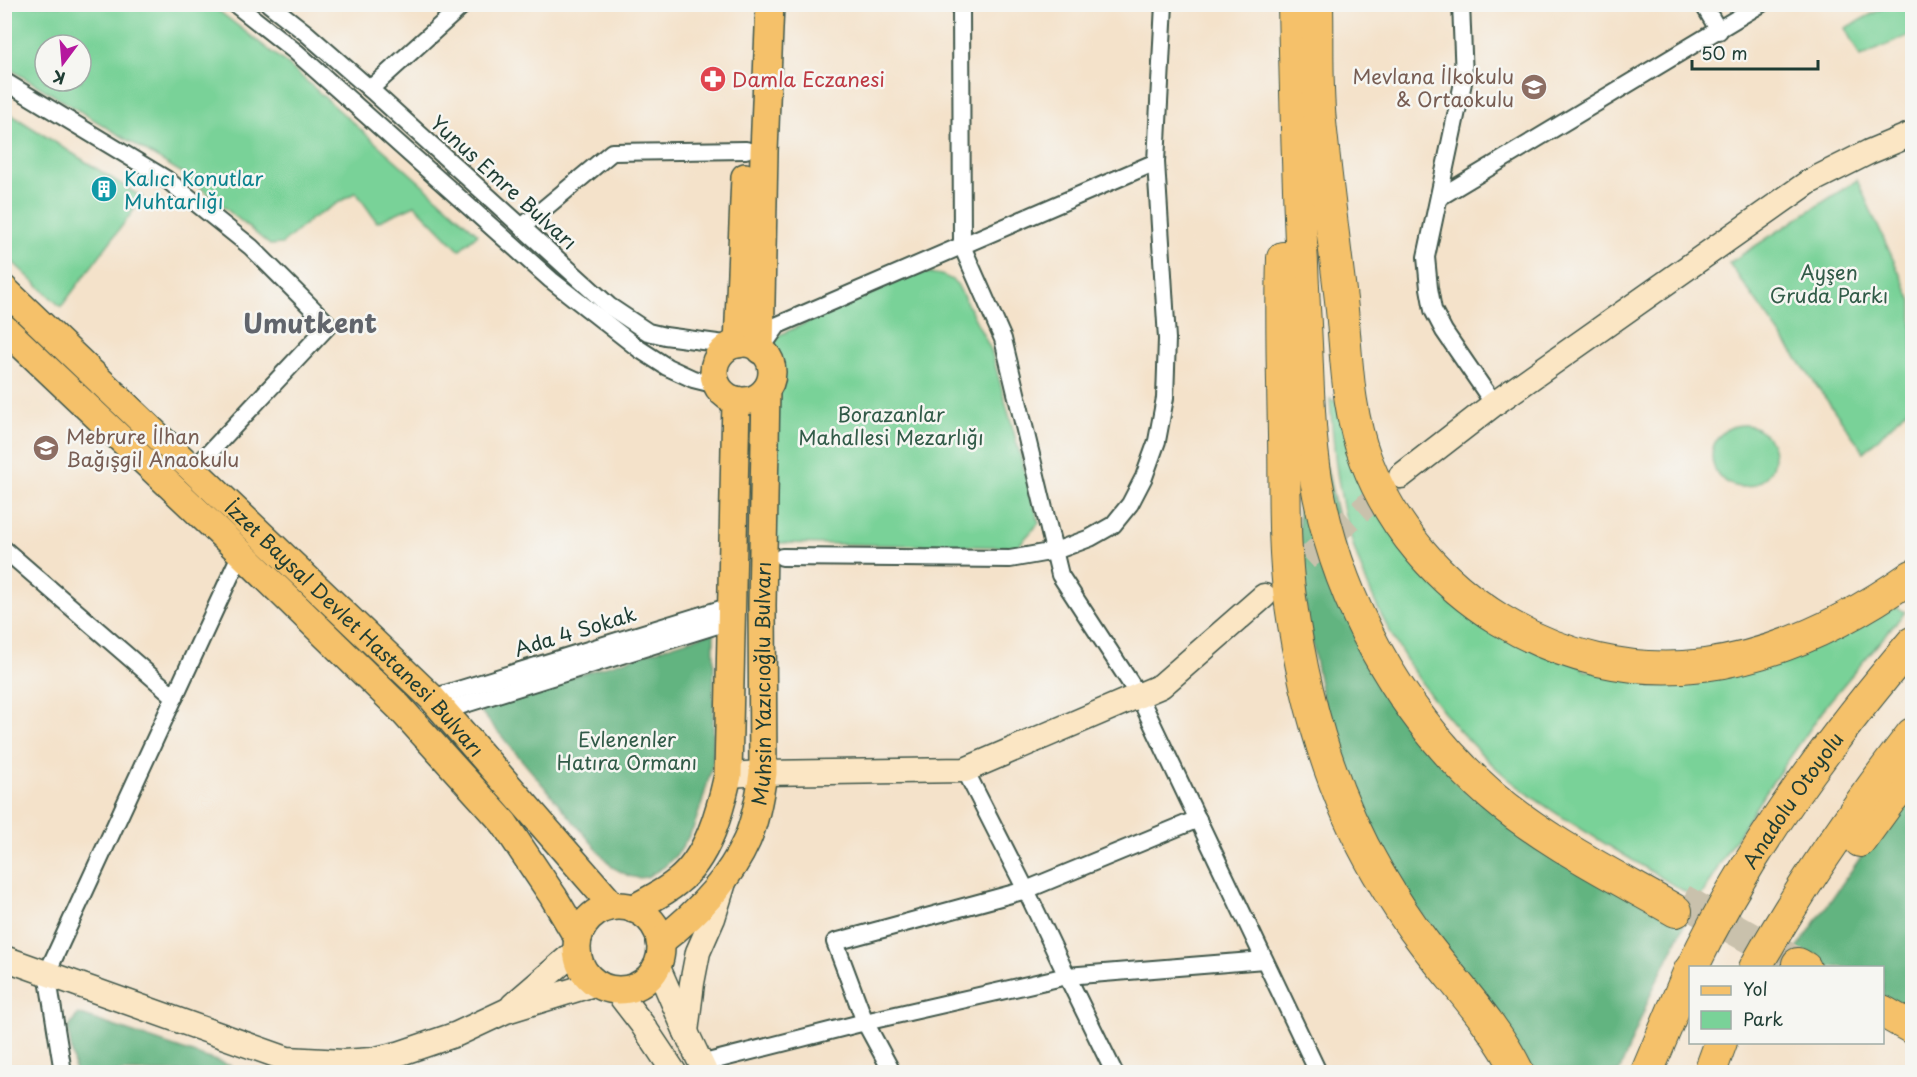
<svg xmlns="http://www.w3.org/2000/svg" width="1917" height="1077" font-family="'Playpen Sans',sans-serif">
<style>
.green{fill:#79d298;stroke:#4c8866;stroke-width:1.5;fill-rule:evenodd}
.forest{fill:#62b480;stroke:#40785a;stroke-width:1.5}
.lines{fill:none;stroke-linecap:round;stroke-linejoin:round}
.secondary-tunnel{stroke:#c9c1ac;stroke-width:24;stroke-dasharray:24 12;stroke-linecap:butt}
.highway-tunnel{stroke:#c9c1ac;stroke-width:32;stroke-dasharray:32 16;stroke-linecap:butt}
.street-casing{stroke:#3f564a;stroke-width:20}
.secondary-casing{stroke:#3f564a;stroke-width:27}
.primary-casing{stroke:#3f564a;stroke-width:30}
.highway-casing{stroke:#3f564a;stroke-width:34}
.street{stroke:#fff;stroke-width:16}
.secondary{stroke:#fbe6c4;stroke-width:24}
.primary{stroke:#f5c16b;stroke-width:27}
.highway{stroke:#f5c16b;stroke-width:32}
.labels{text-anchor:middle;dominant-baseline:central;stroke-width:5;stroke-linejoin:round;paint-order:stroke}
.education-label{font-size:20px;fill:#785e54;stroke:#f6f6f2;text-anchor:end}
.health-label{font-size:20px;fill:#be3a42;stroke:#f6f6f2;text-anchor:start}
.culture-label{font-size:20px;fill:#0d838f;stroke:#f6f6f2;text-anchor:start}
.street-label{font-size:20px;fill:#1f3d34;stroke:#f6f6f2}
.park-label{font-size:20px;fill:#315b48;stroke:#f6f6f2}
.district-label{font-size:26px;font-weight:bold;fill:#61656c;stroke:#f6f6f2}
</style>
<rect width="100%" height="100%" fill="#f6f6f2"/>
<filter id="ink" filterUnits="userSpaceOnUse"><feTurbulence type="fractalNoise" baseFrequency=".0167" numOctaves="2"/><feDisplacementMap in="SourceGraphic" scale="12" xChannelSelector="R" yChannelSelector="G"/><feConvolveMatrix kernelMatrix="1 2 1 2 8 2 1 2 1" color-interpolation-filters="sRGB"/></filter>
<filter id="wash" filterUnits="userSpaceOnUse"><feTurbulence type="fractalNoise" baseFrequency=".008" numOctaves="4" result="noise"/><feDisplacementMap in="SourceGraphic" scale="24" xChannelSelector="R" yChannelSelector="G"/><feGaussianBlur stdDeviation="1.35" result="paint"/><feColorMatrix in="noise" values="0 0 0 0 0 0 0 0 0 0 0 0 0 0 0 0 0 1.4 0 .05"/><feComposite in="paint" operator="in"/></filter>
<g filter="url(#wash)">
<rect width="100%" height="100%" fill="#f4e2ca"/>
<g class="green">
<path d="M 4,5 L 211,5 L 286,63 L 478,234 L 459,250 L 415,205 L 377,222 L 356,192 L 311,219 L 282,244 L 270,245 L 184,174 L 5,66 ZM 45,45 L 81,45 L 81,81 L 45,81 Z"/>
<polygon points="1889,5 1912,5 1912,34 1860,57 1845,28"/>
<polygon points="4,110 143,198 61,307 5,255"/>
<polygon points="1857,180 1912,301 1912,405 1864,452 1729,263"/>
<path d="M 928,273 C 940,274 948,276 957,284 L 991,350 L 1039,523 L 1017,547 L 774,543 L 775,337 L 914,274 Z"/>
<path d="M 1330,399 L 1335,401 L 1384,521 L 1586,671 L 1852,629 L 1896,607 L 1905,612 L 1829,702 L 1765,793 L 1728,850 L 1699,900 C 1669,883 1639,864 1609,846 C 1573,824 1537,803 1504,775 C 1420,701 1357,596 1339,485 C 1334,456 1332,427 1330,399 Z"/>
<circle cx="1743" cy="456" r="31"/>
</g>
<g class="forest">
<polygon points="1297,338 1371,661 1581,869 1684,925 1652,991 1619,1072 1533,1072 1408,895 1358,803 1325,710 1306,612 1299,539"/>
<polygon points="714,632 713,763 702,803 693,829 680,851 664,867 647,877 638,878 629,876 612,867 477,707"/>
<polygon points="1912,790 1912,1019 1883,1002 1882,968 1820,967 1794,953 1885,822"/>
<polygon points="78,1014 231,1066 230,1072 75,1072 68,1029"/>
</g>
</g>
<g filter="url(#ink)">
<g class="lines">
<polyline class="secondary-tunnel" points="1279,583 1394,481"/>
<polyline class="highway-tunnel" points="1682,900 1798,964"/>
<defs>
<g id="street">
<polyline points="235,4 296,52 551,280 639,349 667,367 693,379 717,385"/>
<polyline points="269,4 306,33 370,89 609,306 648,332 665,336 732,345"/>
<polyline points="961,4 962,246 1003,339 1060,575 1139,696 1318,1072"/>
<polyline points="1461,4 1464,78 1426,257 1429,288 1433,310 1444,331 1494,404"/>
<polyline points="1703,4 1719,31"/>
<polyline points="4,81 166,179 251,247 329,325 194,469"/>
<polyline points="370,89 464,4"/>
<polyline points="1440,197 1761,4"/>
<polyline points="522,227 612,152 746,150"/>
<polyline points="760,350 778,325 1156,162 1164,4"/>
<polyline points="4,549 175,697"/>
<polyline points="782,557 1010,559 1055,551 1090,538 1113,525 1130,504 1144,477 1157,441 1165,398 1167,339 1156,162"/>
<polyline points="432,698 731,606"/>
<polyline points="443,711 730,621"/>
<polyline points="965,770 1026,890 1067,976 1264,960"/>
<polyline points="700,1064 865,1022 892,1072"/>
<polyline points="63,1072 47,973 241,553"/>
<polyline points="1114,1072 1067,976 865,1022 835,942 1026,890 1198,819"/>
</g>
<g id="secondary">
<polyline points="1401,476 1494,404 1809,182 1869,152 1912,134"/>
<polyline points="728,775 763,773 965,770 1161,686 1264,596"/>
<polyline points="4,958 287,1059 343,1062 372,1060 398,1054 457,1034 506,1011 597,983"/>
<polyline points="657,965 686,1032 705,1072"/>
<polyline points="615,989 642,1024 674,1072"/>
<polyline points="513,1005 577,950"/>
<polyline points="686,1032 692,983 698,952 713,918 725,879"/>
</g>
<g id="primary">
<path id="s1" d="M 4,289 L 432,698 L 613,906"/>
<polyline points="4,328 241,553 399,707 504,823 553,896 578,938"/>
<circle cx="743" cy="372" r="29"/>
<polyline points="738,344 745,177"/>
<polyline points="760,350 764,152 770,4"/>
<circle cx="619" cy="948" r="42"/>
<path d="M 633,909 C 648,900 664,893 677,882 C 708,858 720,811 728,775 L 736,400"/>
<path id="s2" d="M 660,942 C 695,915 729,881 747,840 C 756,819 760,795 763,773 L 762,605 L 766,390"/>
</g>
<g id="highway">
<path d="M 1294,4 C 1296,106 1299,207 1304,308 C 1308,365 1307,423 1316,479 C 1336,598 1400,715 1491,795 C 1546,842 1613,875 1676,911"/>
<path d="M 1317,4 C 1318,43 1316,83 1320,122 C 1326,181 1334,241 1341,300 C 1347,354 1346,408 1366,460 C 1417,594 1560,684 1704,665 C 1781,655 1850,620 1912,576"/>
<path d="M 1283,258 C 1281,317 1283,376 1284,435 C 1285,489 1283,544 1290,598 C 1303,692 1329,790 1378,873 C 1392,897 1408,922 1425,944 C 1457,986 1495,1025 1518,1072"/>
<polyline points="1860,841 1890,800 1912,776"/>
<polyline points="1798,964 1805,968"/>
<path id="s3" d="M 1692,968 C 1749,849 1827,743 1912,643"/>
<path d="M 1755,968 C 1801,886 1855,808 1912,734"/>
<polyline points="1882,1011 1912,1028"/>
<polyline points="1647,1072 1690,970"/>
<polyline points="1710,1072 1721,1042"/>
</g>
</defs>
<use href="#street" class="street-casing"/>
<use href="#secondary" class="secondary-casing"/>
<use href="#primary" class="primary-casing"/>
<use href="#highway" class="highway-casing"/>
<use href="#street" class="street"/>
<use href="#secondary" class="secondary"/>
<use href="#primary" class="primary"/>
<use href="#highway" class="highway"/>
</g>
</g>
<defs>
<symbol id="pharmacy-disc" viewBox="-11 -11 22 22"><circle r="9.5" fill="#e0444e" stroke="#f6f6f2"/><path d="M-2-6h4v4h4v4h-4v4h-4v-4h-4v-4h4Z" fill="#fff"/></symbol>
<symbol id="school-disc" viewBox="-11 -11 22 22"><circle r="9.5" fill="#8d6e63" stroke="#f6f6f2"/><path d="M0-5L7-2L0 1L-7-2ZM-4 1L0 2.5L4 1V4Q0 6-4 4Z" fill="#fff"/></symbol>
<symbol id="building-disc" viewBox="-11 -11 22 22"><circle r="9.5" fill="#0f9aa8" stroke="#f6f6f2"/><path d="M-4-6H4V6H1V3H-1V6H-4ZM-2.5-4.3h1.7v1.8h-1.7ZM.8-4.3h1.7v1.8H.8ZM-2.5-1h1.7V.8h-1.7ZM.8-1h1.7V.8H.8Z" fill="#fff"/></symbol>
</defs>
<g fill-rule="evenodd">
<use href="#pharmacy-disc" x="698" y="64" width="30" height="30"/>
<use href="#school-disc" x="1519" y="72" width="30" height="30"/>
<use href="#building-disc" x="89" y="174" width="30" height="30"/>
<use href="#school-disc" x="31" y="433" width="30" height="30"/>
</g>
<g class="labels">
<g class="education-label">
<text x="1514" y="76">Mevlana İlkokulu<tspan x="1514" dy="23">&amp; Ortaokulu</tspan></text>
<text x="66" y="436" text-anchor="start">Mebrure İlhan<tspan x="66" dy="23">Bağışgil Anaokulu</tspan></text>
</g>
<g class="health-label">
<text x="732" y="79">Damla Eczanesi</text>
</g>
<g class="culture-label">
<text x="124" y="178">Kalıcı Konutlar<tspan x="124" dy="23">Muhtarlığı</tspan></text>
</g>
<g class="street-label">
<text transform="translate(504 182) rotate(42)">Yunus Emre Bulvarı</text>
<text stroke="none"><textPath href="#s1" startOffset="488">İzzet Baysal Devlet Hastanesi Bulvarı</textPath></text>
<text transform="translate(575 631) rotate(-17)">Ada 4 Sokak</text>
<text stroke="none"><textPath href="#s2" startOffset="294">Muhsin Yazıcıoğlu Bulvarı</textPath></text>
<text stroke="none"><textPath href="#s3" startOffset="196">Anadolu Otoyolu</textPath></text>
</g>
<g class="park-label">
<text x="1829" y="272">Ayşen<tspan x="1829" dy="23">Gruda Parkı</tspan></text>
<text x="891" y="414">Borazanlar<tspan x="891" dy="23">Mahallesi Mezarlığı</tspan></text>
<text x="627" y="739">Evlenenler<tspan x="627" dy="23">Hatıra Ormanı</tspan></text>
</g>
<g class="district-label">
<text x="310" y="322">Umutkent</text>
</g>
</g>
<rect width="1917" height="1077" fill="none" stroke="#f6f6f2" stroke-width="24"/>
<rect x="1689" y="966" width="195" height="78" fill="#f6f6f2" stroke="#a0aca6" stroke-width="1.5"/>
<rect x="1701" y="986" width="30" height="9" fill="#f5c16b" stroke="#a0aca6" stroke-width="1.5"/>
<text x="1743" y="996" font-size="18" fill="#1f3d34">Yol</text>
<rect x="1701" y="1011" width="30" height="18" fill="#79d298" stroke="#a0aca6" stroke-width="1.5"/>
<text x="1743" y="1026" font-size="18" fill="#1f3d34">Park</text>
<g transform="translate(63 63) rotate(196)"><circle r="28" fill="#f6f6f2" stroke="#a0aca6" stroke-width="1.5"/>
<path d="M0-4.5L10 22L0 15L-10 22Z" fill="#b5179e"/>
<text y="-9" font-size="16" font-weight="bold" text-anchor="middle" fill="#1f3d34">K</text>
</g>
<path d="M1692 60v9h126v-9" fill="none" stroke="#1f3d34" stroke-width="3"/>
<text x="1701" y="60" font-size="18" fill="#1f3d34" stroke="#f6f6f2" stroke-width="4.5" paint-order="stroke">50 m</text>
</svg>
